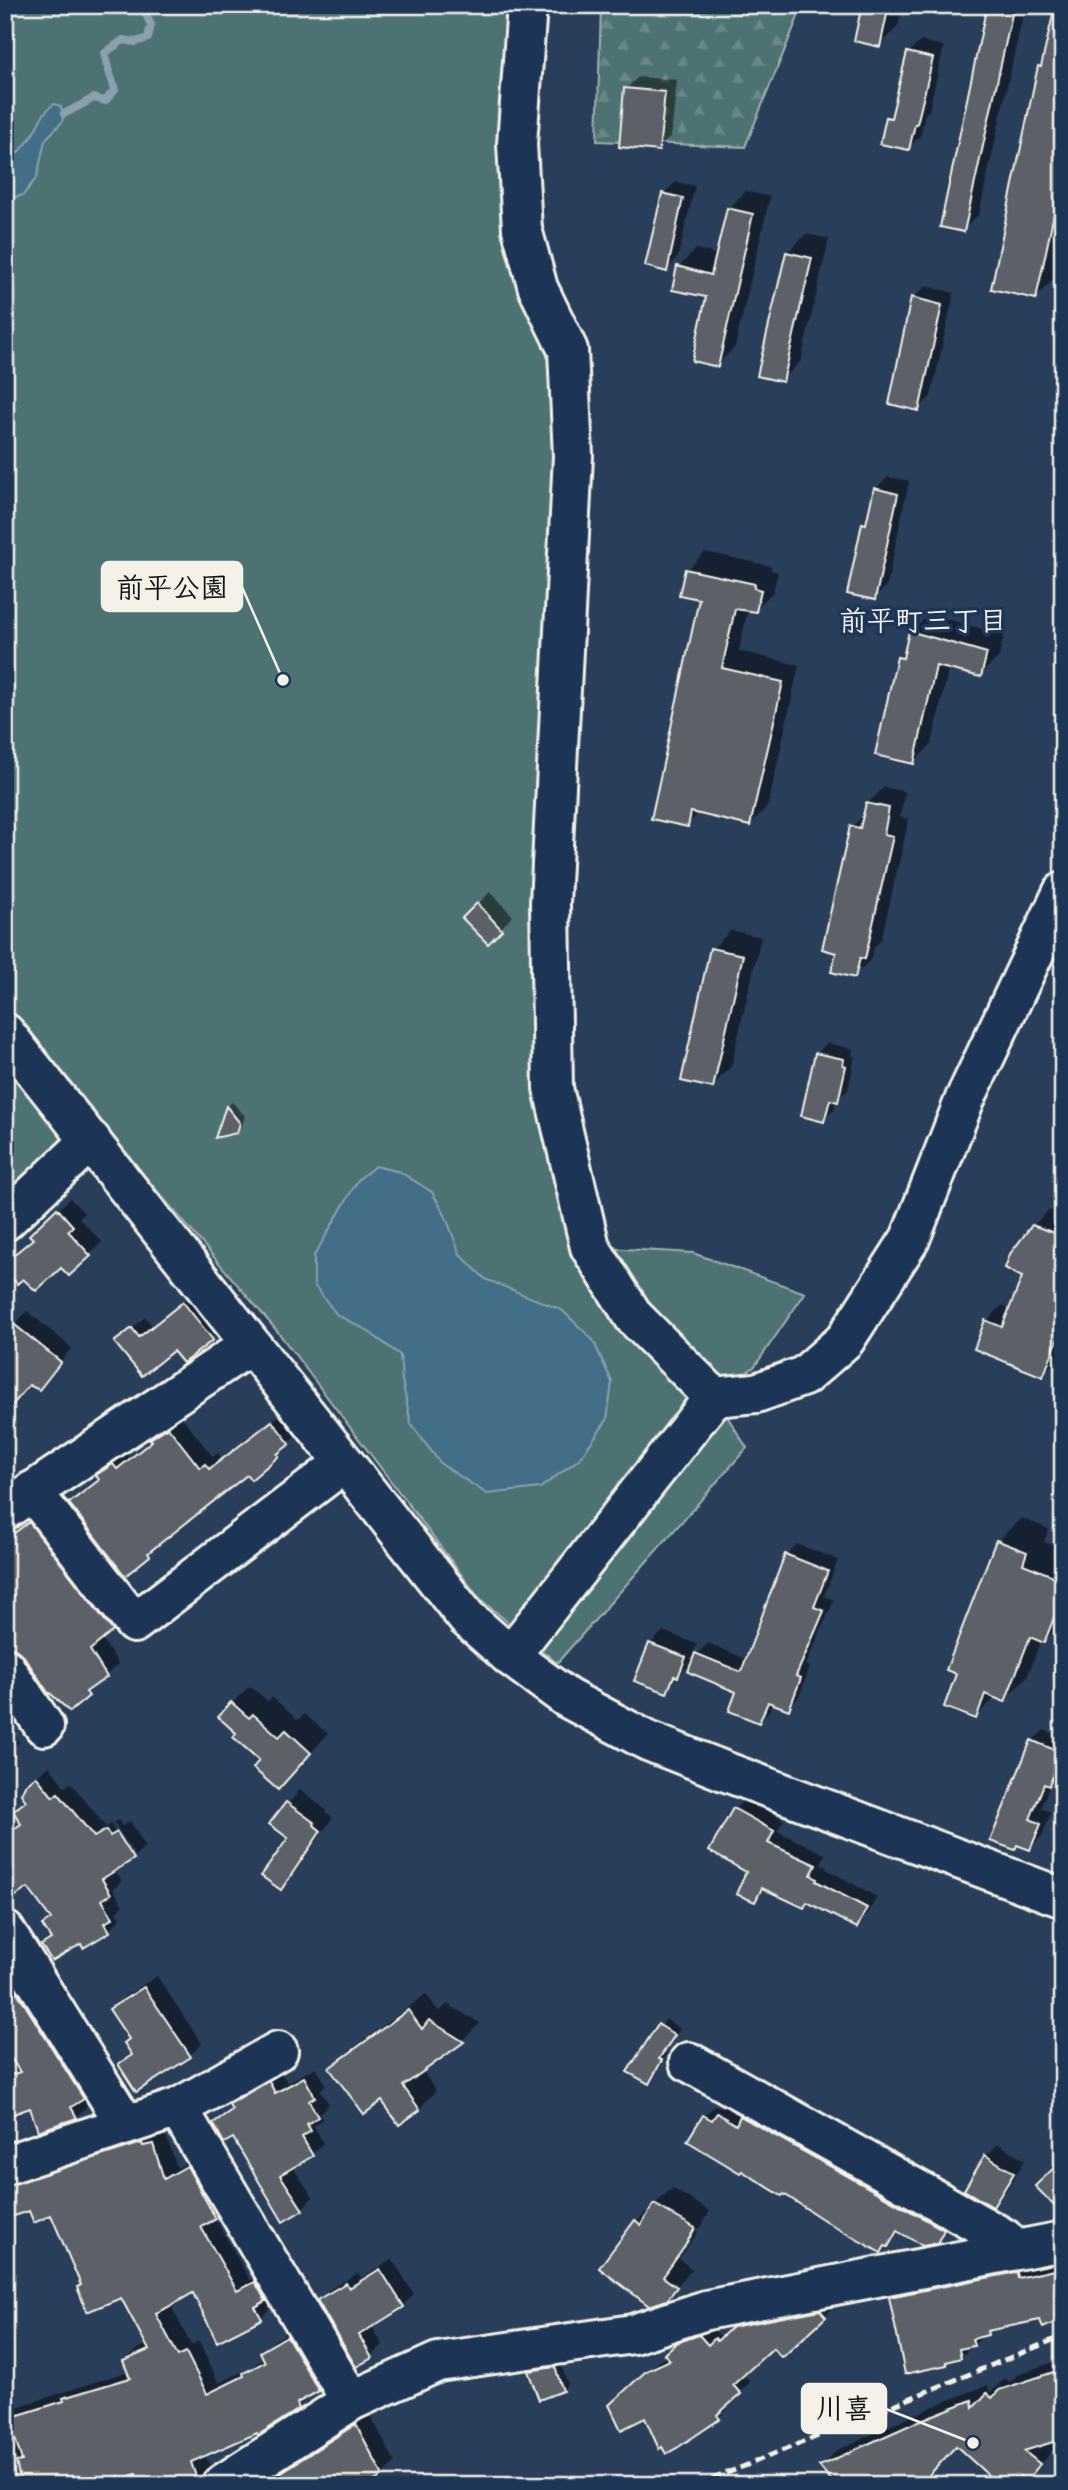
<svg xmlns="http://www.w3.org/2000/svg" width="1068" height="2490" font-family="Dekko,'Klee One',sans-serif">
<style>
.forest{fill:url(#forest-firs);stroke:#a1b2ae;stroke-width:2}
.park{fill:#4e7273;stroke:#a1b2ae;stroke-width:2}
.water{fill:#426e88;stroke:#89a2ae;stroke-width:2}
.shadow{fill:#0007}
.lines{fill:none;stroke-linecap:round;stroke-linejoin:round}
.stream{stroke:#89a2ae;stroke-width:8}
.building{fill:#5b6167;stroke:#f4f1e8;stroke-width:2}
.minor-casing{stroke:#f4f1e8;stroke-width:44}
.minor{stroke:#1d3557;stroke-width:38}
.rail{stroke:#f4f1e8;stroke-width:5;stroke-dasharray:10 5;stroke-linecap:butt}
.labels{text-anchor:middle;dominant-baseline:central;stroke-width:7;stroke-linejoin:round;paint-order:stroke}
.neighbourhood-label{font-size:28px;font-weight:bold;fill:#f4f1e8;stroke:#1d3557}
.leader{fill:none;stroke:#f4f1e8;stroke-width:2.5}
.callout-dot{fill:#f4f1e8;stroke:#1d3557;stroke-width:2.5}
.callout{fill:#f4f1e8;stroke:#f4f1e8;stroke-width:2.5}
.callout-label{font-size:28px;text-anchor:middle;font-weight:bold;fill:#111}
</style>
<defs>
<pattern id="forest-firs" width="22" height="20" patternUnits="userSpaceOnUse" patternTransform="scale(1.75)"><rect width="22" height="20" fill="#4e7273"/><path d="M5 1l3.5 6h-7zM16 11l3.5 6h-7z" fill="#688787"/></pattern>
</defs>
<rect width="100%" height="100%" fill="#293e5a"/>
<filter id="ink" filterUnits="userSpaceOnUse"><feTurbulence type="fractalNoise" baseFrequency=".0143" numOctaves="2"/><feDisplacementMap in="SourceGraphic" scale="14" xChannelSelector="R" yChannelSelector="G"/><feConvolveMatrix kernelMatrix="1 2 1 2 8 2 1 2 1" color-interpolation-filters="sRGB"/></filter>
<g filter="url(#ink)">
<polygon class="forest" points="601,5 803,5 745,147 597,141"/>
<polygon class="park" points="5,5 526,5 517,144 568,350 550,903 590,1247 693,1253 805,1293 755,1366 715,1397 747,1448 557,1663 480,1599 277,1331 95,1118 5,1205"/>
<g class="water">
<path d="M 54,104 L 60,106 L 64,114 L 62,122 L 45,140 L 37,177 L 23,195 L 7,199 L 7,163 C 16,155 24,148 31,137 C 39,125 41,113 54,104 Z"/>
<polygon points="375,1166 400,1172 432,1192 445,1215 460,1254 485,1279 562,1310 593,1340 612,1382 607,1420 579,1459 540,1488 487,1494 441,1464 411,1424 402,1380 400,1355 365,1329 337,1315 314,1285 314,1256 358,1180"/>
</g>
<g class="shadow">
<polygon points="864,5 903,5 898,26 880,45"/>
<polygon points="989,5 1025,5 979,214 963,230"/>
<polygon points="1057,5 1063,5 1063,239 1054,278 1036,297 1040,67 1044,62"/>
<polygon points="921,41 944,46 929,110 925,114 920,136 908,148 888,118 895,111 908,53"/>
<polygon points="638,77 677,80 671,136 659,149 626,89"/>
<polygon points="676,182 695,186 678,257 666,270 663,194"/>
<polygon points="746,191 770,197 735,347 717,365 709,296 679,267 696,249 718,255 728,209"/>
<polygon points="806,234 829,239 801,361 782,380 787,253"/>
<polygon points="926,286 954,293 931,396 919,409 913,298"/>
<polygon points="888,477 909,481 887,585 875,598 863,524 869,517 875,489"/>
<polygon points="705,552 771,566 771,570 778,572 773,592 755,610 748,609 739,651 799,665 768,806 750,824 700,812 687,825 702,598 687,570"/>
<polygon points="929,614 1004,635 999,657 980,675 949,667 932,744 914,762 898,658 907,650 911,632"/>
<polygon points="884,787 905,792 900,817 909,819 881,940 874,947 871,959 854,976 852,827 865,814 867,804"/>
<polygon points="490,892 513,916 488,941 464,918"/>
<polygon points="731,930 761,937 731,1067 712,1086 712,949"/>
<polygon points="827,1043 853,1049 852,1056 855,1056 848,1090 836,1100 834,1110 823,1120 816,1054"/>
<polygon points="232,1102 245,1116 242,1126 236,1132 217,1136 227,1107"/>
<polygon points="70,1198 84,1213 79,1218 102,1242 69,1274 61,1266 23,1276 34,1238 32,1235"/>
<polygon points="1049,1210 1063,1215 1063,1347 1058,1359 1042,1375 987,1321 1002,1305 1011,1309 1025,1276 1033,1226"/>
<polygon points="197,1291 225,1326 183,1361 174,1349 117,1342 145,1317 152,1326"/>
<polygon points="27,1311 72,1348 38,1388 31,1384 5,1415 5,1336"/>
<polygon points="285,1411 301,1431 289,1443 247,1472 148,1554 71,1503 100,1478 98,1475 110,1463 126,1453 130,1458 153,1440 164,1427 181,1416 213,1457 218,1453 222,1459"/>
<polygon points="5,1423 15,1433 5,1442"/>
<polygon points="41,1512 123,1619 101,1638 118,1664 70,1710 24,1655 16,1647 5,1645 5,1526 11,1535"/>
<polygon points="1021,1518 1049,1529 1044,1542 1063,1549 1063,1622 1044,1641 1041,1640 1027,1677 1004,1700 996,1697 975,1717 998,1541"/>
<polygon points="797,1544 838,1560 824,1596 834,1600 806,1665 810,1667 799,1697 788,1708 773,1702 770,1710 759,1721 739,1691 695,1657 666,1691 650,1644 663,1631 697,1644 691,1660 708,1643 748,1660 786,1555"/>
<polygon points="5,1680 29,1715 11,1731 19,1742 5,1755"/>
<polygon points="250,1686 268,1701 272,1697 298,1720 304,1714 328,1734 278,1788 262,1760 238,1732 232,1703"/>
<polygon points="1044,1730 1063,1737 1063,1766 1060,1772 1051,1781 1041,1808 1051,1812 1042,1836 1030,1848 1019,1843 1014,1848 1032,1741"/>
<polygon points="49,1766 65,1787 71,1783 106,1827 118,1820 122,1826 130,1821 145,1846 135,1856 114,1823 111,1825 131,1857 134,1857 114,1869 122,1881 113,1889 123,1905 116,1912 120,1919 109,1930 82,1942 44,1946 52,1937 44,1925 52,1918 7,1836 22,1822 15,1811 27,1799 27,1786"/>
<polygon points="300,1790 326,1810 325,1812 333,1817 293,1875 280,1888 290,1838 271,1824"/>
<polygon points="746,1798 784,1820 777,1831 825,1854 821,1864 827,1867 826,1869 877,1897 867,1915 856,1926 808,1901 803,1906 766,1888 754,1900 748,1872 711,1850 735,1809"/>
<polygon points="5,1946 94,2086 83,2098 87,2106 76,2117 31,2105 5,2115 5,2072 19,2067 5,2046"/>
<polygon points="157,1976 202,2044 189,2056 120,2064 132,2052 130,2039 111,2009 124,1997"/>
<polygon points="426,1994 439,2012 447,2004 480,2023 463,2040 422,2070 436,2091 419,2109 399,2122 383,2098 332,2068 349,2051"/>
<polygon points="666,2019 680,2029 664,2053 667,2054 655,2076 649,2082 629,2071"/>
<polygon points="316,2067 326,2085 320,2090 329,2104 319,2114 322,2119 314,2126 323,2143 312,2154 292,2166 313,2197 302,2209 234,2135 215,2124 233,2107 231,2104 243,2093 281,2071 287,2083"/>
<polygon points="730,2102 955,2218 948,2229 936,2241 900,2231 881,2251 704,2116 716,2105 723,2109"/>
<polygon points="165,2132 177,2168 200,2156 227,2205 215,2218 250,2280 268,2270 273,2305 261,2318 193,2291 170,2304 191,2345 199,2341 219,2383 252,2367 265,2357 262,2353 275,2340 300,2325 331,2377 298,2407 258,2430 205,2454 211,2470 199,2482 192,2485 137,2472 78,2485 23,2485 17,2458 5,2461 5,2411 129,2371 125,2361 137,2349 148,2344 122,2296 83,2284 52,2213 30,2208 5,2217 5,2171"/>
<polygon points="998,2144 1025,2160 1005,2192 993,2205 986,2156"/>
<polygon points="672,2188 710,2211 700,2229 659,2205 657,2207 698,2232 679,2259 692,2269 666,2298 636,2222"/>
<polygon points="1063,2258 1063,2318 1041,2318 993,2328 960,2357 951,2359 946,2364 891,2298 905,2284"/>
<polygon points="392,2259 414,2294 403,2306 371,2325 383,2345 371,2356 357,2365 319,2300 330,2289 358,2273 361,2278"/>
<polygon points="831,2301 835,2306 825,2316 773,2345 743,2374 750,2382 727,2404 729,2407 719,2418 646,2415 622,2395 659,2361 668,2356 666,2354 689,2333 710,2326 720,2336 727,2329 729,2332 744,2317"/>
<polygon points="1063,2359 1063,2440 1052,2444 1056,2447 1022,2485 1002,2485 956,2445 902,2475 821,2466 837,2450 939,2404 988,2385 990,2393 1005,2378 1010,2382 1018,2374"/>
<polygon points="560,2362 568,2384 562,2390 530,2372 536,2366"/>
<polygon points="369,2413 395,2462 382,2475 373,2480 376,2485 274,2485 340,2451 335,2439 347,2427"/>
</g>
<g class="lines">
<path class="stream" d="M 64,114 L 94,98 L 105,101 L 115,90 C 112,76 105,66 105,53 L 123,40 L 136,42 L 148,38 L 151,25 L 142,5"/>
</g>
<g class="building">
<polygon points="862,5 889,5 880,47 854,41"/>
<polygon points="987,5 1014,5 964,232 940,227"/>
<polygon points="1054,10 1063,11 1063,171 1036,299 991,289 1038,66 1041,67"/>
<polygon points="907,52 933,58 917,124 915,124 909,150 880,144 886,117 891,118"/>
<polygon points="624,88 665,92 659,151 619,147"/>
<polygon points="662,193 683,198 667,272 645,266"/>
<polygon points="727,208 753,214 718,367 692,361 706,297 672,290 677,266 711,275"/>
<polygon points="786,252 812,258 783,382 757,376"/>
<polygon points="911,297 942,305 919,411 889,404"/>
<polygon points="874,488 898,494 875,600 847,594 862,523 866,524"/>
<polygon points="685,569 755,584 754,588 761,590 756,612 735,609 722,668 783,682 750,826 691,812 688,827 651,819 699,599 679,595"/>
<polygon points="909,631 987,653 981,677 936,666 914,764 875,755 897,657 903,658"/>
<polygon points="866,803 889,808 884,834 893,836 865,959 860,958 855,978 831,972 836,953 822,949 850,826 860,828"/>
<polygon points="477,903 502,930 488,944 462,918"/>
<polygon points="710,948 743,955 713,1088 681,1081"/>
<polygon points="815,1053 844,1059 843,1065 846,1066 838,1102 830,1100 824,1122 801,1116"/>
<polygon points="226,1106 240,1123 237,1133 215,1138"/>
<polygon points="57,1208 73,1226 68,1231 91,1256 69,1276 61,1268 36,1291 23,1279 17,1284 5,1269 5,1262 33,1239 29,1235"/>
<polygon points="1032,1225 1063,1236 1063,1326 1043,1377 974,1349 985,1320 1002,1327 1022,1277 1005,1268 1010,1254"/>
<polygon points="183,1302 213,1340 183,1363 173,1351 142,1376 114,1342 132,1328 139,1337"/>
<polygon points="5,1317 61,1362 39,1390 29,1385 5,1414"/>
<polygon points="272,1421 290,1444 277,1454 279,1456 251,1480 247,1475 148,1553 150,1556 125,1576 69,1503 99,1480 96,1475 113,1464 117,1469 152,1441 150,1439 168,1427 200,1468 205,1464 209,1469"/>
<polygon points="29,1522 113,1631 90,1650 107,1677 86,1692 89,1696 70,1712 50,1693 49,1694 23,1655 15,1649 5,1646 5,1540"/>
<polygon points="996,1540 1027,1552 1023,1564 1063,1580 1063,1595 1044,1643 1030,1637 1005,1702 985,1694 976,1719 944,1707 956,1674 946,1670"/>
<polygon points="785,1554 828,1571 814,1607 824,1611 796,1676 801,1678 789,1710 768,1702 759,1723 729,1711 736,1692 688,1672 695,1653 741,1672"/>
<polygon points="649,1643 686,1657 678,1677 674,1676 667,1693 634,1681"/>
<polygon points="231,1702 249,1718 253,1714 279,1737 286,1730 311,1753 278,1790 253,1768 259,1760 233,1737 236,1733 218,1717"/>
<polygon points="1031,1740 1062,1753 1049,1786 1044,1784 1030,1819 1041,1824 1030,1850 1017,1845 1015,1850 990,1841"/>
<polygon points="36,1776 53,1797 58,1793 94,1837 106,1830 110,1836 117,1832 134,1859 102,1879 111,1894 102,1900 113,1918 105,1923 110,1932 83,1948 81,1944 52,1961 41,1945 51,1939 42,1925 51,1919 28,1888 5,1903 5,1835 21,1824 13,1811 26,1801 21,1794 25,1785"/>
<polygon points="286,1802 315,1823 314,1825 321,1831 281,1890 261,1876 288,1838 269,1824"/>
<polygon points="733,1808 774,1831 768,1843 816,1865 811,1875 817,1879 816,1881 867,1908 857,1928 807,1902 804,1908 762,1888 755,1902 736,1894 746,1872 709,1851"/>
<polygon points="5,1973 84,2099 71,2107 77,2118 38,2131 30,2108 5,2117 5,2077 20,2072 5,2049"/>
<polygon points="144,1987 191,2057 136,2092 118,2064 132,2055 124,2043 129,2039 109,2009"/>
<polygon points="408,2010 422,2029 429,2020 464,2042 403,2086 420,2110 399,2125 382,2101 364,2114 329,2068"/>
<polygon points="658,2024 675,2035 659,2059 662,2060 649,2084 627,2072"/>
<polygon points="304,2077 315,2097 309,2101 318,2117 307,2124 311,2131 302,2137 313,2156 280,2175 303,2210 283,2222 233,2138 224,2143 213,2123 232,2110 229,2104 269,2081 275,2093"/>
<polygon points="717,2113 736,2125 740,2116 944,2230 937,2243 923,2246 897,2231 888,2247 885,2246 881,2253 833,2226 784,2194 782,2196 742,2171 740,2173 687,2141 703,2115 712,2120"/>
<polygon points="142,2143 143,2146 153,2144 164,2179 187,2166 216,2219 201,2227 237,2291 255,2282 266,2301 255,2307 262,2319 217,2342 193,2293 156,2314 178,2356 186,2352 207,2394 244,2376 243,2373 265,2362 260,2352 287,2336 319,2391 297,2403 299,2409 258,2435 257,2433 191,2462 199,2485 139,2485 136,2474 120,2479 119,2476 90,2485 21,2485 16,2462 22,2461 9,2418 64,2401 63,2398 130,2378 123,2361 149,2350 121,2298 87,2312 77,2287 81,2285 51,2215 34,2223 29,2211 5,2219 5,2186"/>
<polygon points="985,2155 1014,2173 993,2207 964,2190"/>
<polygon points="1063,2159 1063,2215 1035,2186"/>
<polygon points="654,2204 695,2228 685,2246 663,2277 677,2287 667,2300 649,2306 599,2268 635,2220 641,2225"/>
<polygon points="1063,2268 1063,2319 1043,2328 1040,2320 987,2331 988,2335 972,2339 974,2346 959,2349 961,2358 946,2362 947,2365 905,2374 889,2297 1017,2272 1018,2278"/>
<polygon points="380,2269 404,2307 359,2335 372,2358 356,2367 317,2300 346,2283 349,2288"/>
<polygon points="820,2310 826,2317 784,2356 781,2357 773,2348 733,2385 741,2394 717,2415 720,2419 677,2448 666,2454 662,2447 659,2449 645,2418 621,2430 609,2405 646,2371 670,2360 664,2354 676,2343 699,2335 708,2345 715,2338 717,2341 732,2327"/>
<polygon points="555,2367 563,2391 539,2400 528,2371"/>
<polygon points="1063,2369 1063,2439 1024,2451 1040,2464 1026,2482 1020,2476 1013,2485 999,2485 956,2446 920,2485 909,2485 902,2478 894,2485 835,2485 819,2466 921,2420 972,2400 973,2408 987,2393 992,2398 999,2390"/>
<polygon points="356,2424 383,2476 368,2485 279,2485 274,2477"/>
</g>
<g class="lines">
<defs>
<g id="minor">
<polyline points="527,5 517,144 522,229 538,288 568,350 573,456 550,903 553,1088 590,1247 634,1317 714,1397"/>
<polyline points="5,1033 467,1618 510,1656 567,1698 648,1741 724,1771 1063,1898"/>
<polyline points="5,1221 91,1140"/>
<polyline points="32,1491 134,1623 344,1463"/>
<polyline points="5,1510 250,1345"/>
<polyline points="510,1656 714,1397 756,1393 804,1376 845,1340 910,1239 965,1099 1063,892"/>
<polyline points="5,1668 44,1726"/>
<polyline points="5,1931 126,2125"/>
<polyline points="689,2062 1004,2238 1014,2250"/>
<polyline points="178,2108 351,2401"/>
<polyline points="5,2165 178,2108 278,2051"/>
<polyline points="221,2485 351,2401 438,2362 633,2334 706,2310 1063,2241"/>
</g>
</defs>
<use href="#minor" class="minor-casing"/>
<use href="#minor" class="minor"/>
<polyline class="rail" points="698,2485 1063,2336"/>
</g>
</g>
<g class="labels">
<g class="neighbourhood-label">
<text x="923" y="625">前平町三丁目</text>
</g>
</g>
<path class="leader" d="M283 680L242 587M973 2443L886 2409"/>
<g class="callout-dot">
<circle cx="283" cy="680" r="7"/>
<circle cx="973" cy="2443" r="7"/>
</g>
<g class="callout">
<rect x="102" y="562" width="140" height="49" rx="7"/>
<rect x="802" y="2384" width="84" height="49" rx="7"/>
</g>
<g class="callout-label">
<text x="172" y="597">前平公園</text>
<text x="844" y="2418">川喜</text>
</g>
<rect width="1068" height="2490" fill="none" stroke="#1d3557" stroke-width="28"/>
<rect x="14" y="14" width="1040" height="2462" fill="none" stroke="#f4f1e8" stroke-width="2.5" filter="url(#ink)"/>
</svg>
